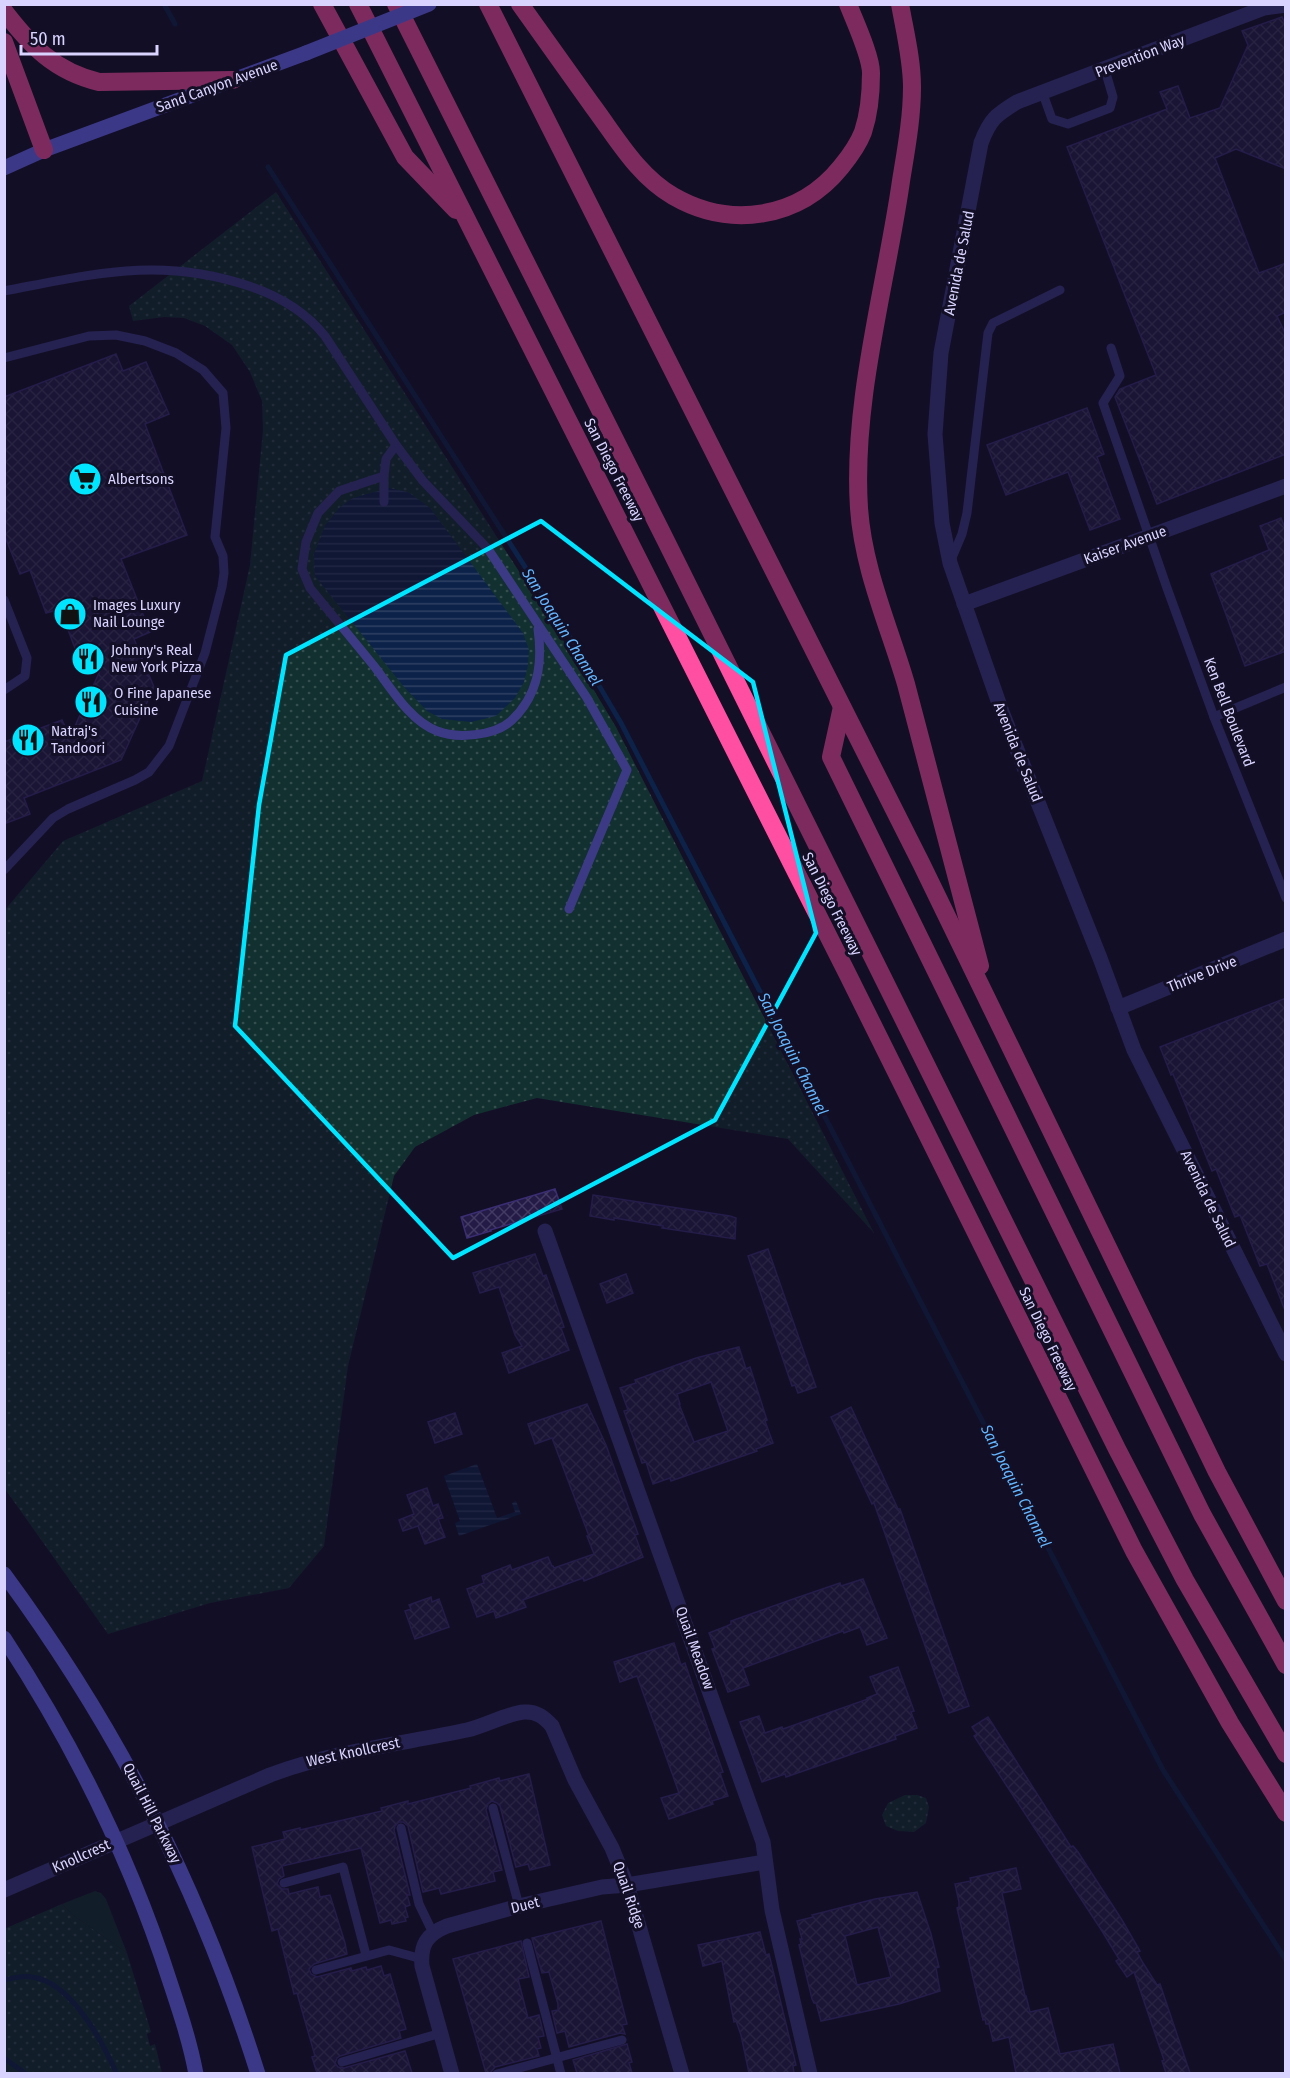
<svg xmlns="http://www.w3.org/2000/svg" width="1290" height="2078" font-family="'Fira Sans Condensed',sans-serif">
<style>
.grass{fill:url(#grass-dots)}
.garden{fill:#12302f}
.water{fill:url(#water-rules)}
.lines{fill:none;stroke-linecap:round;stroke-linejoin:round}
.stream{stroke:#0c2248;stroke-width:5}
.building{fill:url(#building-cross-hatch);stroke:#3b2d73;stroke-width:1.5;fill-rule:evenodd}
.service{stroke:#3d3a85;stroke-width:9}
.minor{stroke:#3d3a85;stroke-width:15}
.tertiary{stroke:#3d3a85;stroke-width:15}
.secondary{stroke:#6f6bff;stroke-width:15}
.motorway{stroke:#ff4fa3;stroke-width:18}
.secondary-bridge{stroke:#6f6bff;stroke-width:15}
.marked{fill:none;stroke:#00e5ff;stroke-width:4.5;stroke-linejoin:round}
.labels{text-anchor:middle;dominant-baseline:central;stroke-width:6;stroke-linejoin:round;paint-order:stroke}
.street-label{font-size:15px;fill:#d9d4ff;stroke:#130f26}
.poi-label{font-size:15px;fill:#d9d4ff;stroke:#130f26;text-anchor:start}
.water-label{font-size:16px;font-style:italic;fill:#62b6ff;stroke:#130f26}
</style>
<defs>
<pattern id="grass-dots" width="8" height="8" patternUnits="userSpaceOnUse" patternTransform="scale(1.5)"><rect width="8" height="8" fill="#12302f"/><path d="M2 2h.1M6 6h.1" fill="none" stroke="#344d4e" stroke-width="1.8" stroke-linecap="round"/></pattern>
<pattern id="water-rules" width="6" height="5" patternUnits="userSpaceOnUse" patternTransform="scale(1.5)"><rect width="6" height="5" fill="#0c2248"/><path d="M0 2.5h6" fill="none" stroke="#2f4163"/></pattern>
<pattern id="building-cross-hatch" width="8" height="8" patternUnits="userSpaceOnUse" patternTransform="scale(1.5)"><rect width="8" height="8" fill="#241b47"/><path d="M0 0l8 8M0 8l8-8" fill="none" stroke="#433b63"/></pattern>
</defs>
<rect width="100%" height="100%" fill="#130f26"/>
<g class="grass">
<polygon points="276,192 577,662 616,727 874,1233 788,1139 537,1098 474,1115 415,1147 394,1176 348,1366 324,1546 289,1588 210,1603 108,1634 5,1489 4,911 63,841 202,781 250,565 263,430 262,401 250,372 232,345 205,326 184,318 164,317 133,321 129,306"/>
<polygon points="905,1795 917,1795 926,1798 929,1807 926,1823 914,1832 898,1831 886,1826 882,1815 888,1803"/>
<polygon points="62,1904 73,1915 127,1953 151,2032 147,2034 150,2046 155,2044 162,2073 5,2073 4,1929"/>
</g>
<polygon class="garden" points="95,1891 101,1893 106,1899 127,1953 73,1915 62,1904"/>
<g class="water">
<polygon points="389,488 408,492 430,508 523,633 529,650 528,665 524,682 515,698 496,716 471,722 442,719 427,711 404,687 315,576 314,554 325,526 339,508 353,498"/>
<polygon points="477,1464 497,1518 515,1512 512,1503 516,1501 521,1514 459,1536 455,1523 460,1521 444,1476"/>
</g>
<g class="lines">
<g class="stream">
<polyline points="164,4 175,24"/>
<polyline points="268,167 574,643 621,723 1163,1770 1286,1960"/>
<path d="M 4,1980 C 13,1978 23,1975 32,1977 C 71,1982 102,2041 116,2072"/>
<polyline points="4,2058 26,2074"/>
</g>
</g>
<g class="building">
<polygon points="1282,17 1286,26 1286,169 1236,149 1215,158 1259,273 1286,263 1286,312 1277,316 1286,335 1286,454 1157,504 1115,397 1120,389 1156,375 1067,147 1167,109 1160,92 1178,86 1190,118 1220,108 1248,45 1242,31"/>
<polygon points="116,354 123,371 146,362 169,414 145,424 187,535 121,559 150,632 134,639 154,687 121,760 24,798 30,814 4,824 4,742 62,720 70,737 103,664 83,669 60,609 46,613 30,570 20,574 4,534 4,397"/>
<polygon points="1087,408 1104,454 1097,457 1120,519 1090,530 1068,472 1006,495 987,445"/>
<polygon points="1281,518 1286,531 1286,651 1245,666 1211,574 1269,550 1260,526"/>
<polygon points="1286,998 1286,1308 1284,1308 1267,1264 1260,1266 1240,1215 1235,1217 1216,1169 1212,1171 1173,1074 1171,1075 1160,1047"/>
<polygon points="555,1189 562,1209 490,1230 491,1231 467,1238 461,1217"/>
<polygon points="593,1195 730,1216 736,1218 735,1239 662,1228 663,1226 614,1218 614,1220 590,1216"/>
<polygon points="768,1249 816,1387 798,1393 795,1385 792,1386 748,1256"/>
<polygon points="535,1254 543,1276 546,1275 564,1327 561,1328 569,1350 509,1373 502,1353 522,1346 515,1335 499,1287 480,1293 473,1273"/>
<polygon points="626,1274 633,1293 607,1303 600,1284"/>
<path d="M 739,1347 L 746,1369 L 750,1367 L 767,1420 L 765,1421 L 773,1443 L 756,1449 L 757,1451 L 671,1481 L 670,1478 L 653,1484 L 646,1462 L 642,1463 L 624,1411 L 628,1410 L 620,1388 L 636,1383 L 635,1380 L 696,1358 ZM 711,1382 L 728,1431 L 694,1442 L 679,1404 L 680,1404 L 677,1394 Z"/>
<polygon points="587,1404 606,1445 638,1534 635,1535 643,1557 584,1581 583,1578 523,1600 526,1607 496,1618 494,1611 477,1617 467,1589 484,1583 482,1576 510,1565 512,1570 548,1557 552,1566 553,1566 554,1568 594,1554 587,1536 589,1536 552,1438 535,1444 528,1424"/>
<polygon points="851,1407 898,1509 900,1509 969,1706 949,1713 874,1503 872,1504 831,1417"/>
<polygon points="455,1413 462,1434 435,1443 428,1422"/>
<polygon points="427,1488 433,1506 438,1504 443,1518 438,1519 445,1537 425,1544 418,1526 403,1531 399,1520 414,1514 407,1495"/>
<polygon points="863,1579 887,1638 867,1645 860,1627 844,1633 843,1631 743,1668 749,1685 728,1692 712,1649 715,1648 709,1633 727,1626 731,1624 731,1621 799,1597 840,1583 841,1586"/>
<polygon points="431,1597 432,1602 439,1599 449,1627 415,1639 405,1611 411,1609 409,1605"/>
<polygon points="674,1643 681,1665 685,1663 699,1704 723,1772 720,1773 728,1796 712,1801 713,1804 669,1819 661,1798 679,1793 673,1776 637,1676 620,1682 614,1662"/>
<polygon points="898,1667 914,1711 911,1712 917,1728 895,1736 896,1739 855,1753 786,1777 785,1774 762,1782 740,1722 759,1716 765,1733 782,1727 783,1729 868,1699 867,1698 877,1694 870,1677"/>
<polygon points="988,1717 1071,1847 1073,1846 1078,1852 1122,1920 1140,1951 1137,1952 1143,1963 1157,1985 1160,1984 1190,2073 1166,2073 1162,2061 1164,2060 1134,1972 1127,1977 1116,1961 1119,1959 1102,1931 974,1736 977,1734 972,1727"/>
<polygon points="529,1774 550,1865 530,1870 528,1864 516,1867 500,1806 497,1803 492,1801 488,1804 486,1810 502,1870 493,1872 495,1881 441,1894 439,1888 423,1892 408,1826 403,1822 399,1822 395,1826 394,1830 410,1895 407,1895 410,1905 405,1907 408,1917 405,1918 406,1921 392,1924 391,1920 380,1923 361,1848 282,1866 284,1876 279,1879 277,1884 282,1889 288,1889 289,1894 318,1887 320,1897 330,1895 345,1943 347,1954 314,1964 309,1969 311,1974 317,1977 351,1968 352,1971 366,1967 367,1970 381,1966 384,1976 390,1974 406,2029 399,2031 401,2038 340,2056 337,2058 335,2063 338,2067 344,2068 405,2051 412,2073 317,2073 312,2057 315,2056 297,1993 294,1994 278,1929 272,1931 252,1847 285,1839 283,1832 300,1828 300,1830 382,1811 381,1808 408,1801 408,1804 471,1788 470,1786 499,1778 500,1781"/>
<polygon points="1016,1868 1021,1889 1002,1893 1025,1996 1026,1996 1030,2012 1048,2008 1060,2054 1113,2044 1120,2073 1016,2073 1009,2037 993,2041 989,2024 986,2024 985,2019 983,2020 973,1978 957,1908 959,1907 959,1902 955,1884 971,1881 970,1878"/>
<path d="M 917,1892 L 931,1934 L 939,1967 L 936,1968 L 940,1991 L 899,2004 L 821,2021 L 816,2003 L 814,2003 L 812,1999 L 799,1945 L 801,1944 L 800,1939 L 802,1939 L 797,1921 L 813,1917 L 812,1915 L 875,1899 ZM 878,1927 L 891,1977 L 857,1985 L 845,1936 Z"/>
<polygon points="601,1921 627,2024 622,2025 625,2034 620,2033 569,2047 565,2031 557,2033 552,2011 558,2010 558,2004 549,1972 542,1973 532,1938"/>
<polygon points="760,1932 766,1955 769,1954 796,2065 793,2066 794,2073 749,2073 741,2035 736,2021 734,2022 722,1961 703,1966 698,1945"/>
<polygon points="521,1941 529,1977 518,1979 528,2018 539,2015 544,2036 538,2037 541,2048 537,2049 539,2056 495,2067 490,2073 486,2073 453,1959"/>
<polygon points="627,2044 632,2062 629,2063 632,2073 577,2073 573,2060"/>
</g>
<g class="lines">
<g class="service">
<polyline points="1043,94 1052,119 1068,124 1110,108 1113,97 1105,70"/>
<path d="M 4,291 C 94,274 160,256 249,286 C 279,296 305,311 325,336 L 396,445 L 423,481 L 488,549 L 587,698 L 627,770 L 569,909"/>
<polyline points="1111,348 1120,376 1103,403 1167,588 1214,717 1286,898"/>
<polyline points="4,358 89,336 116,335 145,341 176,353 203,370 223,393 226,428 215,537 223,556 224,573 222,587 205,653 169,746 149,772 135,780 68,809 53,818 4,870"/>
<path d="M 396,445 L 386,459 L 384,476 L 339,491 L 318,513 L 306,542 L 302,569 L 310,588 C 331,614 353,640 374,666 C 391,688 410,721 437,731 C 457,739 494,736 511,721 C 538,696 543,664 538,629"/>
<polyline points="384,502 384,476"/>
<polyline points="951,560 962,534 967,513 988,333 993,323 1060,290"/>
<polyline points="4,600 27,658 25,676 4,690"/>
<polyline points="1214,717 1286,687"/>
<polyline points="493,1808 519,1906"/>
<polyline points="401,1828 419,1904 433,1933"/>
<polyline points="284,1883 343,1867 366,1955"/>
<polyline points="527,1943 561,2074"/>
<polyline points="316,1970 389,1950 422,1959"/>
<polyline points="342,2062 441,2033"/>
<polyline points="497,2074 622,2040"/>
</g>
<g class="minor">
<path d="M 1286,5 L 1264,8 L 1017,102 C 996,115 990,119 981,143 L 941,353 L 935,434 L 942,523 L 950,563 L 1002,712 L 1100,958 L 1134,1050 L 1286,1354"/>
<polyline points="964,604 1286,486"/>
<polyline points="1118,1008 1286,939"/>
<polyline points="545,1231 763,1842 772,1910 810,2074"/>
<polyline points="552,1726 575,1780 612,1848 627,1885 682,2074"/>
<path d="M 452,2074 L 422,1966 C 420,1945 427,1934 447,1926 L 519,1906 L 602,1887 L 627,1885 L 765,1862"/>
</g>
<path class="tertiary" d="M 4,1890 L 270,1775 C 334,1751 401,1744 467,1730 C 485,1726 508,1713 524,1712 C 536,1711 544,1717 552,1726"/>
<g class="secondary">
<polyline points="4,168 44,150 306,53"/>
<path d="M 4,1574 C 119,1730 200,1890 258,2074"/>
<path d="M 4,1638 C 74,1745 131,1860 170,1982 C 180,2012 190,2042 196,2074"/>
</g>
<g class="motorway">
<polyline points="322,4 405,157 456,210"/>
<polyline points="358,4 847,973 1134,1551 1230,1723 1286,1813"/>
<polyline points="396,4 665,539 1117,1449 1185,1580 1286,1754"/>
<polyline points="488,4 921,863 1217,1472 1286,1601"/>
<path d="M 520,4 C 544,38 568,71 592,105 C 616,137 637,175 673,196 C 730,229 799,219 841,167 C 850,156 858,145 863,132 C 869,114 871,92 871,73 C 871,56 855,22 848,4"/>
<path d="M 900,4 C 905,32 912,60 912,87 C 912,118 906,150 901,181 C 886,286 852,401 859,508 C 863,569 889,626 906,684 C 931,778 955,872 980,966"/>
<path d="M 4,11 C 31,46 54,71 99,82 L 233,80"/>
<polyline points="4,42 44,150"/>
<polyline points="842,707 831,757 1202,1514 1286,1665"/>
</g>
<polyline class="secondary-bridge" points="306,53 429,4"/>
</g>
<path d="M0 0H1290V2078H0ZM 541,521 L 753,682 L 816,933 L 715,1120 L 453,1258 L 235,1026 L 259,805 L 286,655 Z" fill="#130f26" fill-opacity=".55" fill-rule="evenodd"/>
<path class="marked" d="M 541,521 L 753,682 L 816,933 L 715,1120 L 453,1258 L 235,1026 L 259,805 L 286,655 Z"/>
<defs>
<symbol id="supermarket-disc" viewBox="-11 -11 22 22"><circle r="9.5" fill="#00e5ff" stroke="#130f26"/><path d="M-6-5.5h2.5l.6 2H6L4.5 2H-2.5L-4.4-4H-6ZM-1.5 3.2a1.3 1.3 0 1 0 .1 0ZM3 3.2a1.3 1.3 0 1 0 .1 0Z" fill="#111"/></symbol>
<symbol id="shop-disc" viewBox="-11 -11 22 22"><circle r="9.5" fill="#00e5ff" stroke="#130f26"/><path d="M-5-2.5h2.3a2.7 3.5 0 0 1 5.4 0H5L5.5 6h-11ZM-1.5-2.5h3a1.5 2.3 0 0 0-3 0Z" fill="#111"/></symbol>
<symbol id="restaurant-disc" viewBox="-11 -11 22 22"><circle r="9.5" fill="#00e5ff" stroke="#130f26"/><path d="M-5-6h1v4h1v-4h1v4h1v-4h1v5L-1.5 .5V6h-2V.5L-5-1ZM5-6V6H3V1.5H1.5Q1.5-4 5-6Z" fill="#111"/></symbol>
</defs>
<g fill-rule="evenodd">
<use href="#supermarket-disc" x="66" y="460" width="38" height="38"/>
<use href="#shop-disc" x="51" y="595" width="38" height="38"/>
<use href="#restaurant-disc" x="69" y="640" width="38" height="38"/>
<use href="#restaurant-disc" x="72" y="683" width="38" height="38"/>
<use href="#restaurant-disc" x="9" y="721" width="38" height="38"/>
</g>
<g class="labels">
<g class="street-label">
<text transform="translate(1140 56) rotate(-21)">Prevention Way</text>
<text transform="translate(217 86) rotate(-20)">Sand Canyon Avenue</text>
<text transform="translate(959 263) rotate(-79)">Avenida de Salud</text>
<text transform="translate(614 470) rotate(63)">San Diego Freeway</text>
<text transform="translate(1125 545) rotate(-20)">Kaiser Avenue</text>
<text transform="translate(1229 712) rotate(69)">Ken Bell Boulevard</text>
<text transform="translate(1018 752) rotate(68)">Avenida de Salud</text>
<text transform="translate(832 904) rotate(63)">San Diego Freeway</text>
<text transform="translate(1202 974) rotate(-22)">Thrive Drive</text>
<text transform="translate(1208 1199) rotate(64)">Avenida de Salud</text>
<text transform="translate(1048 1339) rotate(64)">San Diego Freeway</text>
<text transform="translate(695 1648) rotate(70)">Quail Meadow</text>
<text transform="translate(353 1752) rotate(-12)">West Knollcrest</text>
<text transform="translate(152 1813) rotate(63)">Quail Hill Parkway</text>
<text transform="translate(81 1856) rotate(-24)">Knollcrest</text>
<text transform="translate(629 1895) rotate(71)">Quail Ridge</text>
<text transform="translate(525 1905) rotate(-14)">Duet</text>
</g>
<g class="poi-label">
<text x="108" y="479">Albertsons</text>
<text x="93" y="605">Images Luxury<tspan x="93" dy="17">Nail Lounge</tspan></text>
<text x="111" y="650">Johnny's Real<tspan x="111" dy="17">New York Pizza</tspan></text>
<text x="114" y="693">O Fine Japanese<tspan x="114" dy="17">Cuisine</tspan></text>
<text x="51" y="731">Natraj's<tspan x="51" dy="17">Tandoori</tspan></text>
</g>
<g class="water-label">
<text transform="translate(562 627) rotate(58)">San Joaquin Channel</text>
<text transform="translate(793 1054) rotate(63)">San Joaquin Channel</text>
<text transform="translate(1016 1486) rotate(63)">San Joaquin Channel</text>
</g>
</g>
<rect width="1290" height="2078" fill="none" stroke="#d9d4ff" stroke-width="12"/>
<path d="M21 45v9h136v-9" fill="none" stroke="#d9d4ff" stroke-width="3"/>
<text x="30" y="45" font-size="18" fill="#d9d4ff" stroke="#130f26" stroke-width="4.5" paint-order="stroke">50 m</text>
</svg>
